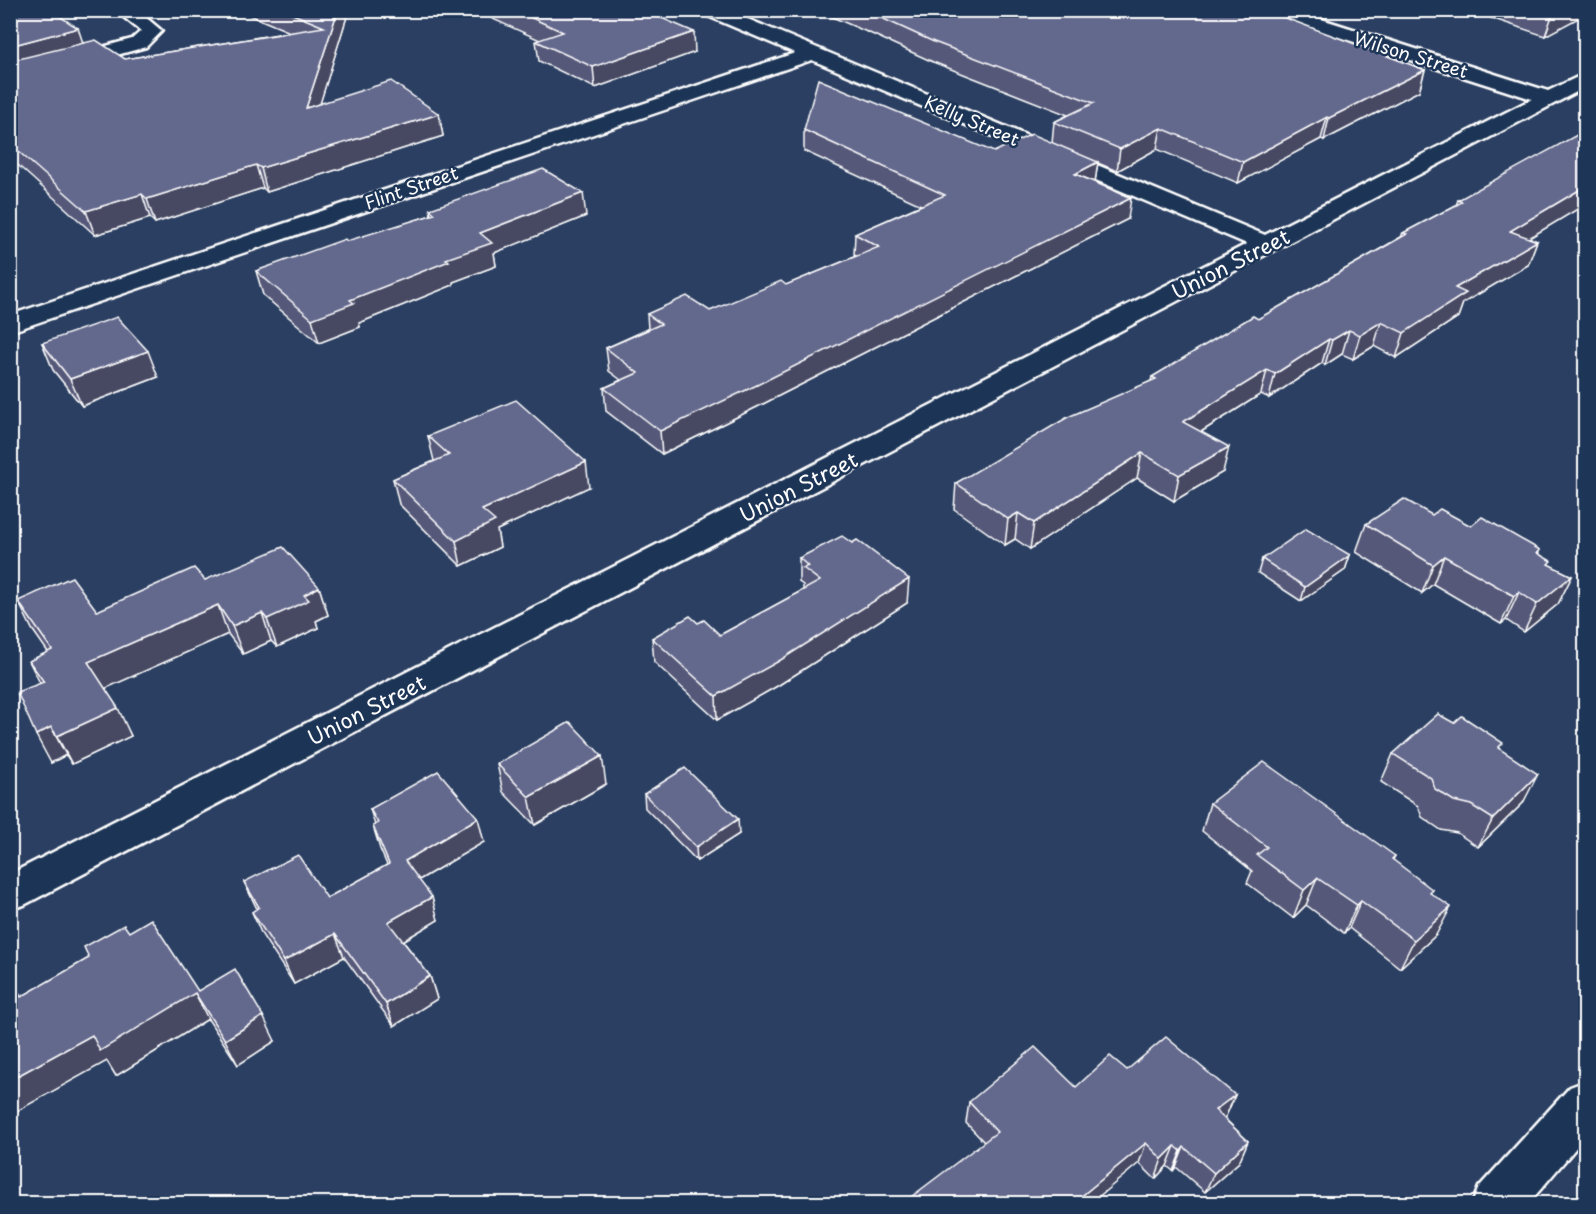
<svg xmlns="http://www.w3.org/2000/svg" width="1596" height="1214" font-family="'Playpen Sans',sans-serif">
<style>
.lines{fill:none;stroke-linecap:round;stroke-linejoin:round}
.street-casing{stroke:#fff;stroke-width:5}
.street{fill:#1d3557;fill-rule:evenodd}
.wall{fill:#565979;stroke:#fff;stroke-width:1.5}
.shaded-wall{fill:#464963;stroke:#fff;stroke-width:1.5}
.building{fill:#64688d;stroke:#fff;stroke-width:1.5}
.labels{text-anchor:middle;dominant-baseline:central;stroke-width:5;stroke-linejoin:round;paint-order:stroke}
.far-street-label{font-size:18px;fill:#fff;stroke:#1d3557}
.street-label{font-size:21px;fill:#fff;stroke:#1d3557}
</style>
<rect width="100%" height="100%" fill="#2b3f62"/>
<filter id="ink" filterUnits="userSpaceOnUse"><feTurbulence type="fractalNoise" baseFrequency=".0167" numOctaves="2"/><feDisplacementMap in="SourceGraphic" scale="12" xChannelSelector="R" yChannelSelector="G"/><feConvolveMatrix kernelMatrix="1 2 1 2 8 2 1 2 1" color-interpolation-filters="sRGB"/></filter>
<g filter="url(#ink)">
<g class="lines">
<defs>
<g id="street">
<polygon points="115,10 137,10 162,31 146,47 10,84 10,72 132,39 141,31"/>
<polygon points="700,10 726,10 1265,235 1532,99 1267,14 1264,10 1293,10 1548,91 1586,73 1586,87 24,905 10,909 10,874 1247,244 812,60 10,332 10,315 795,53 703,14"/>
<polygon points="1586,1081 1586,1136 1528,1204 1472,1204 1479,1187 1570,1087"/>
</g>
</defs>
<use href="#street" class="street-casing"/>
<use href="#street" class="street"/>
</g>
<g class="wall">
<polygon points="10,10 83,43 125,59 290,32 237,10 349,10 320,103 439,114 443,136 267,192 263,188 155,223 150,218 95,235 10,158"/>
<polygon points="473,10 643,10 695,52 595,88 539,61 536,41 540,40"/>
<polygon points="816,10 1282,10 1281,17 1425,70 1419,91 1324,140 1321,139 1238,183 1157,149 1117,171 1098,163 1095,182 1128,219 757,407 662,454 606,411 604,388 621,380 609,371 606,348 648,329 647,314 710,311 786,285 856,256 854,255 855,234 921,205 804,151 804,130 994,152 1052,142 1054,122 1068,115 933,62 874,35"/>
<polygon points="1467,10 1586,10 1545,36"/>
<polygon points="1458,200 1580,207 1529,238 1537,241 1528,265 1463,303 1458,317 1396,358 1374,346 1353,359 1342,354 1325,365 1322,363 1269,398 1261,394 1201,432 1223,472 1174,501 1137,478 1030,549 1015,539 1005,545 954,509 956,483 1151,381 1152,377 1258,319 1401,237 1403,233 1456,205"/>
<polygon points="430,209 586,216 494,253 496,266 453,282 453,285 359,323 360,327 319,343 263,295 256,271 431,215"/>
<polygon points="42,343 158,377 82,406 53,370"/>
<polygon points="428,436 589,487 497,530 500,547 461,566 399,504 393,479 434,461"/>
<polygon points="1366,524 1471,526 1540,550 1538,554 1549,565 1572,576 1558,604 1524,632 1506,620 1501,624 1433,584 1422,593 1356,552"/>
<polygon points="1350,555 1345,570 1301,601 1258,573 1262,559"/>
<polygon points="799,558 907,603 779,685 717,720 654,662 652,638 698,623 720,635 803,590 803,585 799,582"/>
<polygon points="319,587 328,615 316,621 318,628 277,647 271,641 243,654 228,634 105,688 131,736 72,764 66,755 51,763 40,683 29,661 48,652 32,629 18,601 97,611"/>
<polygon points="1500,750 1523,803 1478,847 1457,833 1441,830 1422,817 1418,806 1381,782 1393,754"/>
<polygon points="497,764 606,784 535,825 503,792"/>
<polygon points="644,794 739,834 697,861 645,808"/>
<polygon points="1210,803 1395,856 1393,860 1431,894 1436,935 1400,968 1349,928 1344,933 1306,905 1293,918 1247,883 1252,871 1202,831"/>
<polygon points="370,809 484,842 419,880 438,920 403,941 430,976 437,999 394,1026 344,957 294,984 262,935 252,912 257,909 244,882 327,898 387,865 380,849 373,826 375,825"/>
<polygon points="129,932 198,991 275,1041 238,1065 208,1019 116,1076 107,1061 21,997 89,958"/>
<polygon points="1127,1070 1235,1095 1226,1116 1224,1118 1248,1141 1239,1162 1205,1192 1176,1167 1173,1171 1167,1166 1155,1179 1139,1163 984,1142 966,1123 969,1102 1076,1087"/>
</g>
<g class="shaded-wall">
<polygon points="338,10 349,10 312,130 306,108"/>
<polygon points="1259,10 1282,10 1280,20"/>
<polygon points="1562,10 1586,10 1586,14 1545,36 1552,16"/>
<polygon points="78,28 85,49 10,70 10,46"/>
<polygon points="694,32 695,52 595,88 593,67"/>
<polygon points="1425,70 1419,91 1324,140 1329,118"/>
<polygon points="439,114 443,136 267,192 261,168"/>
<polygon points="1327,117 1321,139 1238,183 1243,162"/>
<polygon points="1161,128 1157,149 1117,171 1120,149"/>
<polygon points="1098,162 1095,182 1075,174"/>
<polygon points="256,165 263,188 155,223 147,199"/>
<polygon points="1586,186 1586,204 1502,254 1510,231"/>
<polygon points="583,193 586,216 494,253 496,266 453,282 453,285 359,323 360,327 319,343 312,319 350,300 446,259 480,233"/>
<polygon points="142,194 150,218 95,235 86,211"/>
<polygon points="1131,198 1128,219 757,407 662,454 660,431"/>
<polygon points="1537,241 1528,265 1463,303 1458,317 1396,358 1404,333 1455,288"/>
<polygon points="1381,322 1374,346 1353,359 1360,335"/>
<polygon points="1349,330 1342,354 1325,365 1332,340"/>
<polygon points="1329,339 1322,363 1269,398 1275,374"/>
<polygon points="148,351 158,377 82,406 70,379"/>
<polygon points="1267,370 1261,394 1177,447 1183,422"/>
<polygon points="1229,447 1223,472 1174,501 1179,475"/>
<polygon points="1142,453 1137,478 1030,549 1034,523"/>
<polygon points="586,462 589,487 497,530 500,547 461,566 456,541 482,510"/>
<polygon points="1018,513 1015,539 1005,545 1008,519"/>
<polygon points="1350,555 1345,570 1301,601 1305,587"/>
<polygon points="1444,556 1433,584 1422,593 1433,565"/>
<polygon points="1572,576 1558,604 1524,632 1537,604"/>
<polygon points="909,579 907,603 779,685 717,720 716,696"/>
<polygon points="319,587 328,615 316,621 318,628 277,647 267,619 304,595"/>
<polygon points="1519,592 1506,620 1501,624 1514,596"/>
<polygon points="218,605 228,634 102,690 88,662"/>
<polygon points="262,613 271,641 243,654 232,626"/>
<polygon points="118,708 131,736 72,764 57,736"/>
<polygon points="51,727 66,755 51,763 36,735"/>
<polygon points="602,756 606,784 535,825 529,797"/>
<polygon points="1538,774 1523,803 1478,847 1493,819"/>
<polygon points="478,818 484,842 412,884 405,861"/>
<polygon points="738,819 739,834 697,861 696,847"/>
<polygon points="1317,878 1306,905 1293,918 1304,890"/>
<polygon points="432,897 438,920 396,945 388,922"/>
<polygon points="1361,901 1349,928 1344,933 1357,905"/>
<polygon points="1451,907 1436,935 1400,968 1414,940"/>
<polygon points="335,934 344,957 294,984 284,961"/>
<polygon points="430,976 437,999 394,1026 386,1004"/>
<polygon points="195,993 208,1019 116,1076 107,1061 10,1115 10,1080 92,1035"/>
<polygon points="263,1016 275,1041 238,1065 225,1040"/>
<polygon points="1235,1095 1226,1116 1207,1131 1215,1110"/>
<polygon points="1248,1141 1239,1162 1205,1192 1214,1173"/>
<polygon points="1146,1143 1139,1163 1091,1203 1073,1203"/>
<polygon points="1175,1146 1167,1166 1155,1179 1162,1159"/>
<polygon points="1184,1147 1176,1167 1173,1171 1181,1151"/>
</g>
<g class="building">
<polygon points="10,10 50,10 78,28 10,46"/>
<polygon points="283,10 338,10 306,108 391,81 439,114 261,168 256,165 147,199 142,194 86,211 10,144 10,61 96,40 125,59 324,27"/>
<polygon points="514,10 643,10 694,32 593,67 536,41 563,32"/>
<polygon points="864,10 1264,10 1425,70 1329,118 1327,117 1243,162 1161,128 1120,149 1054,122 1094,103 934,42"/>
<polygon points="1534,10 1562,10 1552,16"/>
<polygon points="818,79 994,152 1032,134 1098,162 1075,174 1131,198 757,385 660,431 604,388 638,373 606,348 661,324 647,314 687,296 710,311 781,281 786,285 879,247 855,234 945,195 804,130"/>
<polygon points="1586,130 1586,186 1510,231 1537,241 1455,288 1466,293 1404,333 1381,322 1360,335 1349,330 1332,340 1329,339 1275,374 1267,370 1183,422 1229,447 1179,475 1142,453 1034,523 1018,513 1008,519 956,483 1068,417 1156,379 1152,377 1253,316 1258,319 1407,234 1403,233 1462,202 1458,200"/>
<polygon points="543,169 583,193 480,233 492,243 446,259 449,261 350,300 354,303 312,319 256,271 345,239 347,241 435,214 430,209"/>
<polygon points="117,317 148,351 70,379 42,343"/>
<polygon points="516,400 586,462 482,510 495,521 456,541 393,479 449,455 428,436"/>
<polygon points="1404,499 1432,515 1440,509 1471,526 1482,517 1540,550 1537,553 1551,561 1548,564 1572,576 1537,604 1519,592 1514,596 1444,556 1433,565 1366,524"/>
<polygon points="1306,529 1350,555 1305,587 1262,559"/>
<polygon points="842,536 852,543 857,540 909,579 779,661 716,696 652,638 690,616 698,623 704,620 720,635 820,581 803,568 808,566 799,558"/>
<polygon points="283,547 319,587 304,595 309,600 267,619 262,613 232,626 218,605 88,662 118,708 57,736 51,727 36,735 17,692 44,682 29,661 52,650 18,601 72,577 97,611 194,568 205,580"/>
<polygon points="1438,714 1454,723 1462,716 1503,743 1498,748 1538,774 1493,819 1471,805 1454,801 1435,789 1431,778 1393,754"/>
<polygon points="570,722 602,756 529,797 497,764"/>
<polygon points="1264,762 1395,856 1392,859 1433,890 1430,893 1451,907 1414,940 1361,901 1357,905 1317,878 1304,890 1257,855 1267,847 1210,803"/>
<polygon points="685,768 738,819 696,847 644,794"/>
<polygon points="438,771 478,818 405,861 432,897 388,922 430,976 386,1004 335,934 284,961 252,912 259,907 244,882 298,855 327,898 389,864 373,826 378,823 370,809"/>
<polygon points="151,919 198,991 235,969 263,1016 225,1040 195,993 100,1051 92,1035 10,1080 10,997 19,993 21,997 89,958 84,947 124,925 129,932"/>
<polygon points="1166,1037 1235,1095 1215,1110 1248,1141 1214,1173 1184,1147 1181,1151 1175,1146 1162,1159 1146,1143 1073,1203 903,1203 997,1132 969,1102 1035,1047 1076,1087 1110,1056 1127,1070"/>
</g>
</g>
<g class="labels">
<g class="far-street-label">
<text transform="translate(1411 54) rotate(17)">Wilson Street</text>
<text transform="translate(972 120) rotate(23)">Kelly Street</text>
<text transform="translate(411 187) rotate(-19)">Flint Street</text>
</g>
<g class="street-label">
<text transform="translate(1230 263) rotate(-27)">Union Street</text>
<text transform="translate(798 486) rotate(-27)">Union Street</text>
<text transform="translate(366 709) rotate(-27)">Union Street</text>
</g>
</g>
<rect width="1596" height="1214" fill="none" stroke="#1d3557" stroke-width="36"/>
<rect x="18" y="18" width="1560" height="1178" fill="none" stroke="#fff" stroke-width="2" filter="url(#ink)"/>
</svg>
